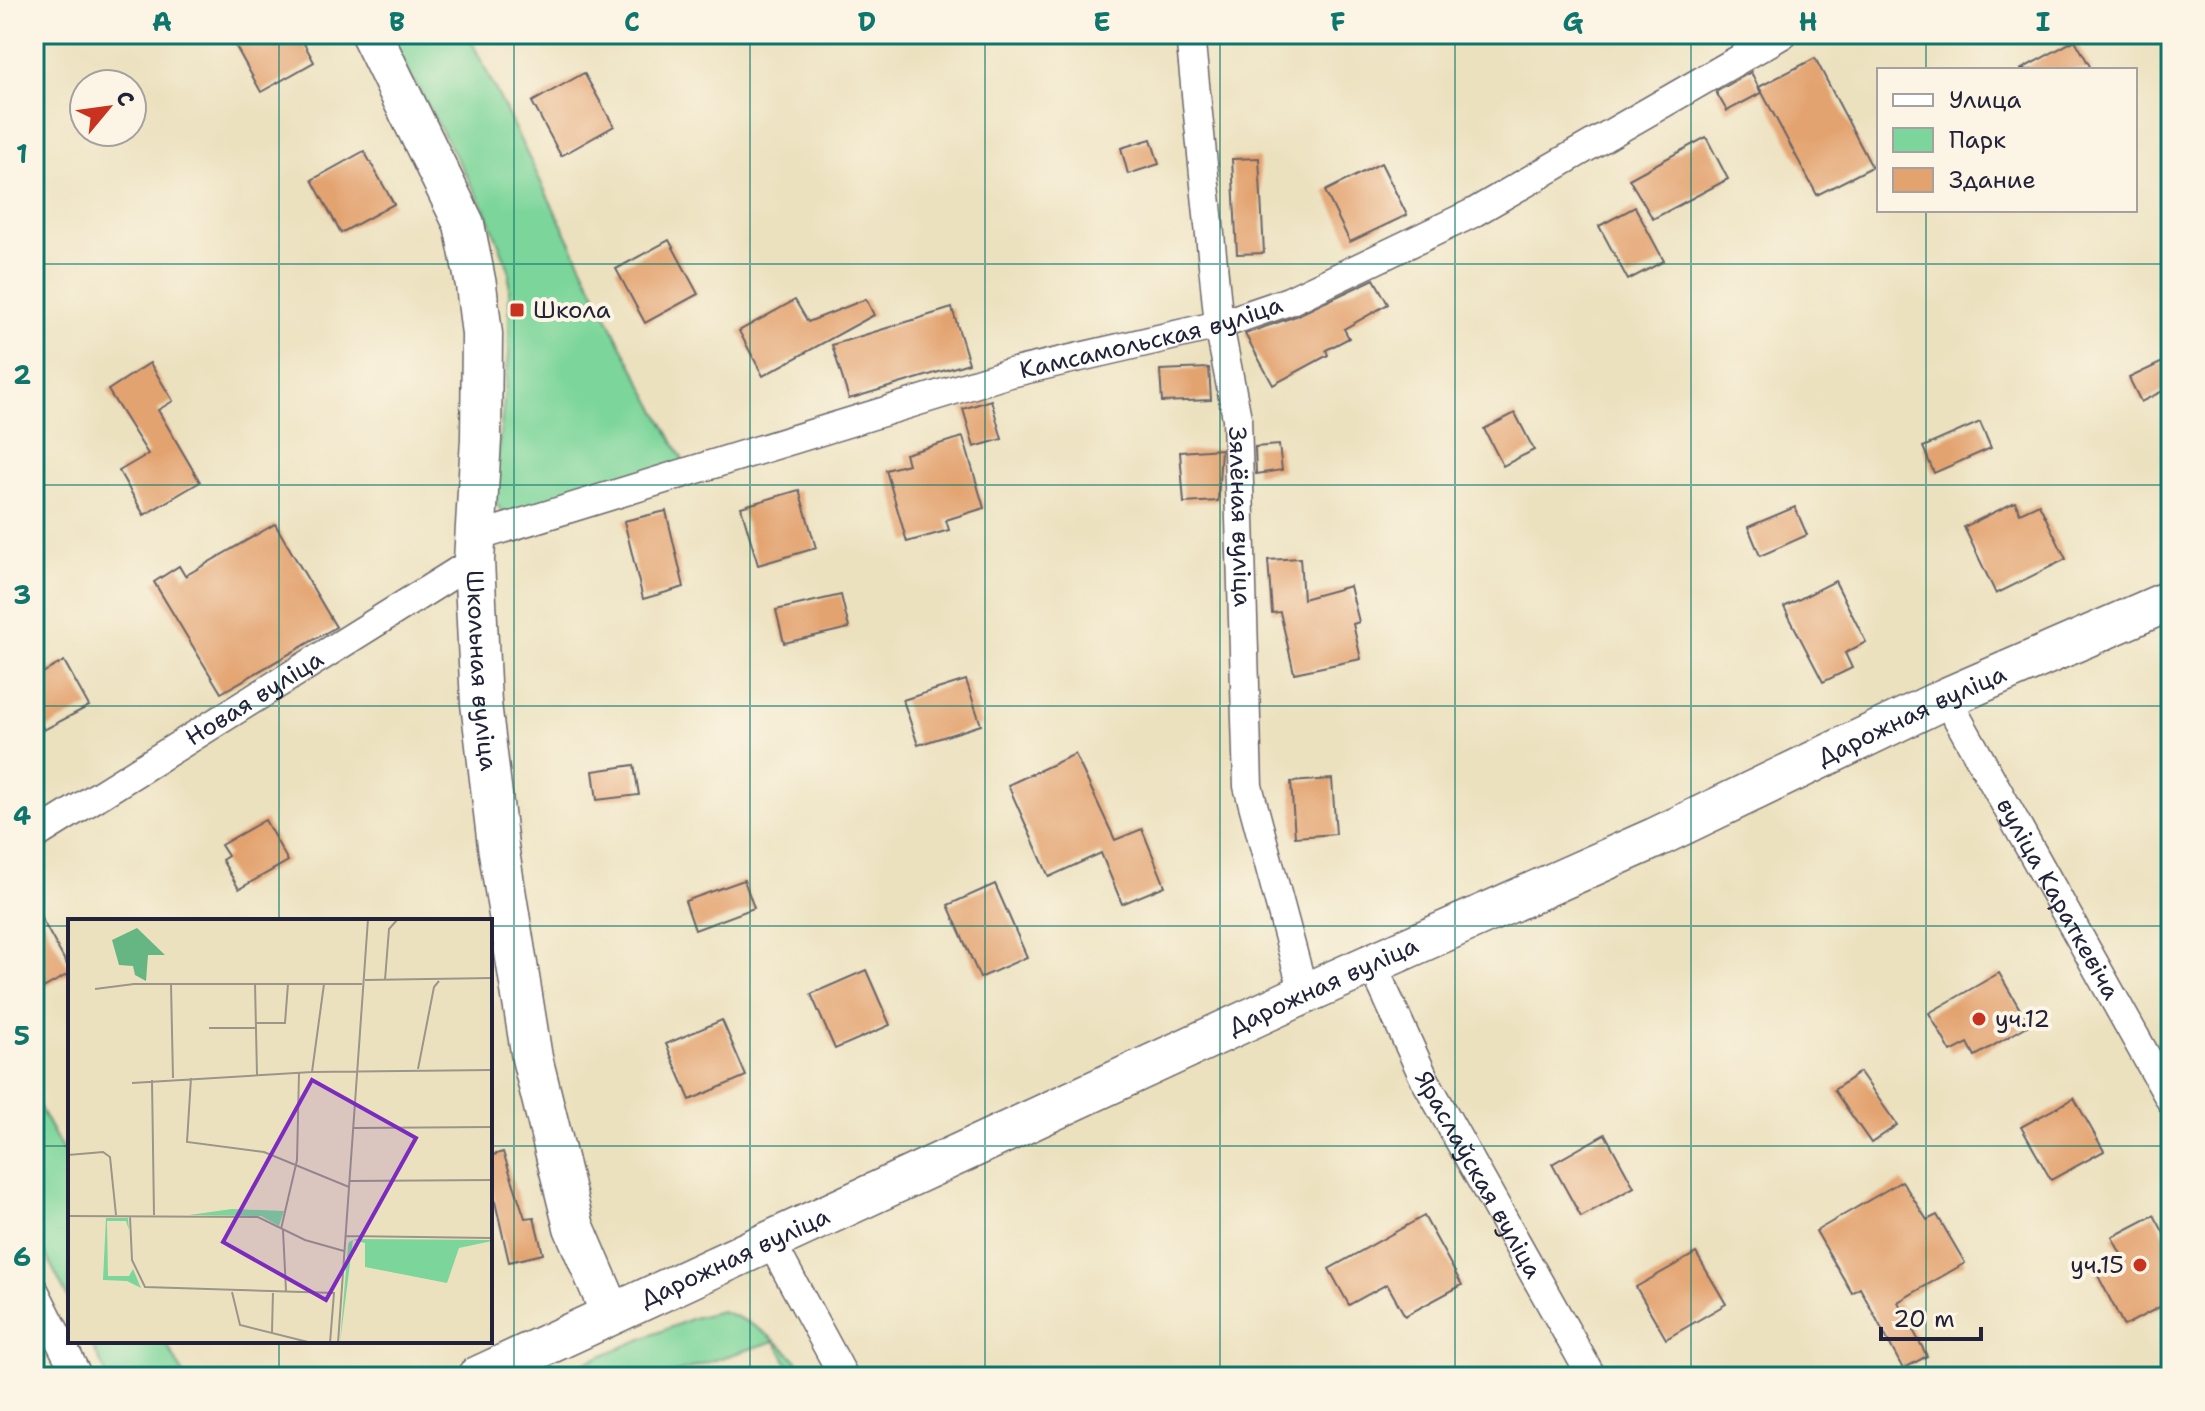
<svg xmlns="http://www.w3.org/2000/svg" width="2205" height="1411" font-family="'Shantell Sans',sans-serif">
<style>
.green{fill:#7cd59a;stroke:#4f7c6a;stroke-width:2}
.building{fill:#e3a36f}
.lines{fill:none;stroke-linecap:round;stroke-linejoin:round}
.minor-casing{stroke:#696569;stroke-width:31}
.secondary-casing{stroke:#696569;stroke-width:43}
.minor{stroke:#fff;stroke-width:28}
.secondary{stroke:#fff;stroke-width:40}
.grid{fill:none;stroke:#0f766e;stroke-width:2;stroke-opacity:0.55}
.poi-dot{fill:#c8321e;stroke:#fcf5e5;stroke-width:3}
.labels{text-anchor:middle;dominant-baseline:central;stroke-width:8;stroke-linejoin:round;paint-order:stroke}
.poi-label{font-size:24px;fill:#22223b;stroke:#fcf5e5;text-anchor:start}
.street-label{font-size:24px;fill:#22223b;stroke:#fcf5e5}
.inset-road{fill:none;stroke:#9b958a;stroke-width:2}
.view{fill:#7b2cbf;fill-opacity:0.15;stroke:#7b2cbf;stroke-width:4}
.inset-edge{fill:none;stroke:#22223b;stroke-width:4}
.neatline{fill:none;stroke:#0f766e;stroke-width:3}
.grid-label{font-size:26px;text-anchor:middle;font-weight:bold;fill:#0f766e}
</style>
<rect width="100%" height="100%" fill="#fcf5e5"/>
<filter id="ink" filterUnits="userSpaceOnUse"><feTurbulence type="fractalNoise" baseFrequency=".0125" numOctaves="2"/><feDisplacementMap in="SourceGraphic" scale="16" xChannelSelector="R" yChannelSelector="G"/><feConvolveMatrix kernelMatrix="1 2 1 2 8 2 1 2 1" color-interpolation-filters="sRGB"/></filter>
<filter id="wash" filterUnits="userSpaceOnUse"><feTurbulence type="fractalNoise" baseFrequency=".006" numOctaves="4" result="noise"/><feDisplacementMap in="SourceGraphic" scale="32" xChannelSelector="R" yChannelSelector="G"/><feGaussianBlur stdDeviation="1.8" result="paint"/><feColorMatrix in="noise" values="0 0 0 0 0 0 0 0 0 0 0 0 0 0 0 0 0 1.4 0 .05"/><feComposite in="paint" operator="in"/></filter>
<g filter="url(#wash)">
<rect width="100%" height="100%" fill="#ece1bf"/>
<g class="green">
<polygon points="388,34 468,34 620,343 685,464 504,515 493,498 509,354 509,270 486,211"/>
<polygon points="34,1097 70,1164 70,1302 34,1232"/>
<path d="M 721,1311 C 756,1322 788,1347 810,1377 L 795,1377 L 775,1341 L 662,1377 L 550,1377 L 693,1318 Z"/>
<polygon points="90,1341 165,1341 185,1377 108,1377"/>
</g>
<g id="blocks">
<g class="building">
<polygon points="229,34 299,34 314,62 261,92"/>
<polygon points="2075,40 2092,70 2020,70"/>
<polygon points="1815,58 1872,167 1817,195 1759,87"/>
<polygon points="1751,72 1761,93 1727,111 1716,92"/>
<polygon points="584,73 614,126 561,156 532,102"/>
<polygon points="1706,137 1728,179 1653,219 1629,179"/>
<polygon points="1151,139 1159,164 1128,174 1121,148"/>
<polygon points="364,151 394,204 341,233 312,180"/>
<polygon points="1259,158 1264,253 1237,254 1232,159"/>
<polygon points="1381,163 1407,215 1350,242 1325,191"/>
<polygon points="1635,207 1664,261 1628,280 1599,226"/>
<polygon points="669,240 698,294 645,323 616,269"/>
<polygon points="1374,279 1388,304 1344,329 1349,338 1326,350 1328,355 1273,385 1245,334 1296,316"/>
<polygon points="866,299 874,315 763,376 739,331 795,300 808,322"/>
<polygon points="952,308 969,363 849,399 832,345"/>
<polygon points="2171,358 2171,387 2141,402 2129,378"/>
<polygon points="150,363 173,401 158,410 200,482 144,515 119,471 148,454 108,390"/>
<polygon points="1209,368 1211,400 1162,402 1160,370"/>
<polygon points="991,400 1002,439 974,447 963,409"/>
<polygon points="1515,413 1534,450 1503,466 1484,429"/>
<polygon points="1980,422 1991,448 1934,473 1923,447"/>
<polygon points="963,437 984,508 946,520 949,530 907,542 886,470 908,464 905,454"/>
<polygon points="1279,445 1282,470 1256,474 1255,447"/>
<polygon points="1221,449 1218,501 1184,503 1180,452"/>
<polygon points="799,490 816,548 758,565 741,507"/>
<polygon points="2015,502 2020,513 2039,504 2066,559 1996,594 1964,527"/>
<polygon points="1795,507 1807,535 1760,556 1748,527"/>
<polygon points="666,511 684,587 643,599 624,521"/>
<polygon points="275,524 336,627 221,693 154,582 179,566 185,576"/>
<polygon points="1300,558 1303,599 1350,586 1359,622 1353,624 1361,659 1294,673 1280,612 1272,613 1268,560"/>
<polygon points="1835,581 1866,642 1845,653 1852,668 1823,682 1784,607"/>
<polygon points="841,595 849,628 784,643 776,610"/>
<polygon points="64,661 89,706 44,730 34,711 34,678"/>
<polygon points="966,680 981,725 918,745 903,700"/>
<polygon points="1075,754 1115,840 1142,829 1165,886 1122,904 1101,853 1049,877 1008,785"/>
<polygon points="634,765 639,795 597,800 593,771"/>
<polygon points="1332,779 1336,834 1295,837 1291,782"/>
<polygon points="265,820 288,861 239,889 222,860 228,856 221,845"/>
<polygon points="744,880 754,908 695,930 685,901"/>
<polygon points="995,884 1027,957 980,978 948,905"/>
<polygon points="34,905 70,970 70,973 34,993"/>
<polygon points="866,970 890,1025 835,1049 811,994"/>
<polygon points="1999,973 2029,1025 1975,1056 1968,1043 1951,1052 1929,1013"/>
<polygon points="722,1020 746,1076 690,1100 666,1044"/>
<polygon points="1860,1072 1897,1125 1871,1143 1834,1090"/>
<polygon points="2074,1098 2104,1151 2051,1180 2021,1127"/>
<polygon points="1605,1134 1634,1187 1581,1217 1552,1164"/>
<polygon points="503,1152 525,1218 534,1217 543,1254 509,1262 490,1180 490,1156"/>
<polygon points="1902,1181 1927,1220 1937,1215 1965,1263 1898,1302 1927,1356 1903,1369 1860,1288 1852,1293 1816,1231"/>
<polygon points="2154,1215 2171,1246 2171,1301 2124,1326 2096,1272 2123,1258 2112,1237"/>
<polygon points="1424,1216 1462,1285 1405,1316 1387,1284 1349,1305 1329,1269"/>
<polygon points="1696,1253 1726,1304 1666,1339 1636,1287"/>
</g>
</g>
</g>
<g filter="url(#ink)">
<use href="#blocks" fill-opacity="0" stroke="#696569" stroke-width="2"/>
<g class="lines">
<defs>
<g id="minor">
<path id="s1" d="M 1190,34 L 1219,325 L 1237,418 L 1248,786 L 1304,994"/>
<path id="s2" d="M 476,537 L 1006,374 L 1219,325 L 1289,301 L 1473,213 L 1783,34"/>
<path id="s3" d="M 1946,698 L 2171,1101"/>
<path id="s4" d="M 34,836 L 474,561"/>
<path id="s5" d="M 1373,966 L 1424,1078 L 1592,1377"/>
<polyline points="771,1242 844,1377"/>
<polyline points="34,1290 78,1377"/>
</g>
<g id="secondary">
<path id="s6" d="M 371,34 L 464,224 L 476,285 L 482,334 L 481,439 L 474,561 L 481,703 L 498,846 L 532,1058 L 574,1227 L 611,1313"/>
<path id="s7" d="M 477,1377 L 1304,994 L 1655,838 L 1946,698 L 2171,600"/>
</g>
</defs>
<use href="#minor" class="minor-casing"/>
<use href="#secondary" class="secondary-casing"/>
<use href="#minor" class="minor"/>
<use href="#secondary" class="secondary"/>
</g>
</g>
<path class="grid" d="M 279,34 L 279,921M 514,34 L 514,1377M 750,34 L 750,1377M 985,34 L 985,1377M 1220,34 L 1220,1377M 1455,34 L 1455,1377M 1691,34 L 1691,1377M 1926,34 L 1926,70M 1926,210 L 1926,1377M 34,264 L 2171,264M 34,485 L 2171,485M 34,706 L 2171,706M 34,926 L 70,926M 490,926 L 2171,926M 34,1146 L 70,1146M 490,1146 L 2171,1146M 279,1341 L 279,1377"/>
<g class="poi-dot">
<rect x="509" y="302" width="16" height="16" rx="4"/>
<circle cx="1979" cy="1019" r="8"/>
<circle cx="2140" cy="1265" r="8"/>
</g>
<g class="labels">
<g class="poi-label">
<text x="533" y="310">Школа</text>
<text x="1995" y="1019">уч.12</text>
<text x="2124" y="1265" text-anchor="end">уч.15</text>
</g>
<g class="street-label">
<text stroke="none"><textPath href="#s2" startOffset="704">Камсамольская вуліца</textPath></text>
<text stroke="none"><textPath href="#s1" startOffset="486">Зялёная вуліца</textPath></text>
<text stroke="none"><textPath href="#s6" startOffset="660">Школьная вуліца</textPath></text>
<text stroke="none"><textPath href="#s4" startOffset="260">Новая вуліца</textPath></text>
<text stroke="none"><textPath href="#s7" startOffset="1580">Дарожная вуліца</textPath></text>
<text stroke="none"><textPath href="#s3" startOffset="230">вуліца Караткевіча</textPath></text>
<text stroke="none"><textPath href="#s7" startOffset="932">Дарожная вуліца</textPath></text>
<text stroke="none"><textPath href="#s5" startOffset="234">Яраслаўская вуліца</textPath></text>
<text stroke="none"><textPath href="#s7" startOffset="284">Дарожная вуліца</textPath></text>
</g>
</g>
<g transform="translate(68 919)">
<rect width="424" height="424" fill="#ece1bf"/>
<path d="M 164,290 L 216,292 L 211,307 L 193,297 L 121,296 ZM 38,299 L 60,299 L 61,311 L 58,302 L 39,302 L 40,357 L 61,357 L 65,350 L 73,369 L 59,362 L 35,361 ZM 288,320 L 424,321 L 424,322 L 391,329 L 379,364 L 297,348 L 297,324 L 285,321 L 272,424 L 280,326 L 281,323 L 285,321 Z" fill="#7cd59a"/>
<path d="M 69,9 L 97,36 L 80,36 L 78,62 L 67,56 L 65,47 L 51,46 L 44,21 Z" fill="#65b682"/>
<path class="inset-road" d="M 297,61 L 424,59M 317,61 L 321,10 L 330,0M 187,64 L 189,156M 103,65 L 105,159M 27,70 L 66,65 L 294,65M 187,104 L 217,104 L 220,65M 141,109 L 187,109M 350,150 L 366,68 L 371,62M 244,153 L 256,65M 123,159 L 119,223 L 196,233 L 281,268M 84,161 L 86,296M 64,164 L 244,153 L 424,151M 286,209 L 424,208M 0,236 L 35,233 L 42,238 L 48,296M 282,262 L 424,261M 0,297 L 190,298 L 237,321 L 276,332M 62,298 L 64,341 L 77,368 L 266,374 L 262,424M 213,310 L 229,241 L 231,154M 215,311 L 218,372M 278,317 L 424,319M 164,373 L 172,406 L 244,424M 204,413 L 205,372M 270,424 L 300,0"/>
<path class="view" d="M 244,161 L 348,219 L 258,381 L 155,323 Z"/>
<rect width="424" height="424" class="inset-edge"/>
</g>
<rect width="2205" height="1411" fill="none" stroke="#fcf5e5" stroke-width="88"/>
<rect x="1877" y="68" width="260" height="144" fill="#fcf5e5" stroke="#a5a1a1" stroke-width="2"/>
<rect x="1893" y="94" width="40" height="12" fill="#ffffff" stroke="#a5a1a1" stroke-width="2"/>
<text x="1949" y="108" font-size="24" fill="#22223b">Улица</text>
<rect x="1893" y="128" width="40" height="24" fill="#7cd59a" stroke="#a5a1a1" stroke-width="2"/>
<text x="1949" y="148" font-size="24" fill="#22223b">Парк</text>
<rect x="1893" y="168" width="40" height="24" fill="#e3a36f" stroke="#a5a1a1" stroke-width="2"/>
<text x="1949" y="188" font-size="24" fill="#22223b">Здание</text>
<g transform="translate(108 108) rotate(61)"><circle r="38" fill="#fcf5e5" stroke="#a5a1a1" stroke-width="2"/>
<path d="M0-6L14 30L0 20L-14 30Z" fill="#c8321e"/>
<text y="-12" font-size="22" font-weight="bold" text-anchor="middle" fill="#22223b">С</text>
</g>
<path d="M1881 1327v12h100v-12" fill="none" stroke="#22223b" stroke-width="4"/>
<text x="1893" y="1327" font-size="24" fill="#22223b" stroke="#fcf5e5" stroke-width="6" paint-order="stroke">20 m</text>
<rect x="44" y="44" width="2117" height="1323" class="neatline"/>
<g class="grid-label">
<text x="162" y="31">A</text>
<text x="397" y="31">B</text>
<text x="632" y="31">C</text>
<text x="867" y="31">D</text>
<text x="1102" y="31">E</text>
<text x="1338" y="31">F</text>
<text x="1573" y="31">G</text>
<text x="1808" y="31">H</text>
<text x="2043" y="31">I</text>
<text x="22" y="163">1</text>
<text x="22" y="384">2</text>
<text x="22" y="604">3</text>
<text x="22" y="825">4</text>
<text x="22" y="1045">5</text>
<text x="22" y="1266">6</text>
</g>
</svg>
